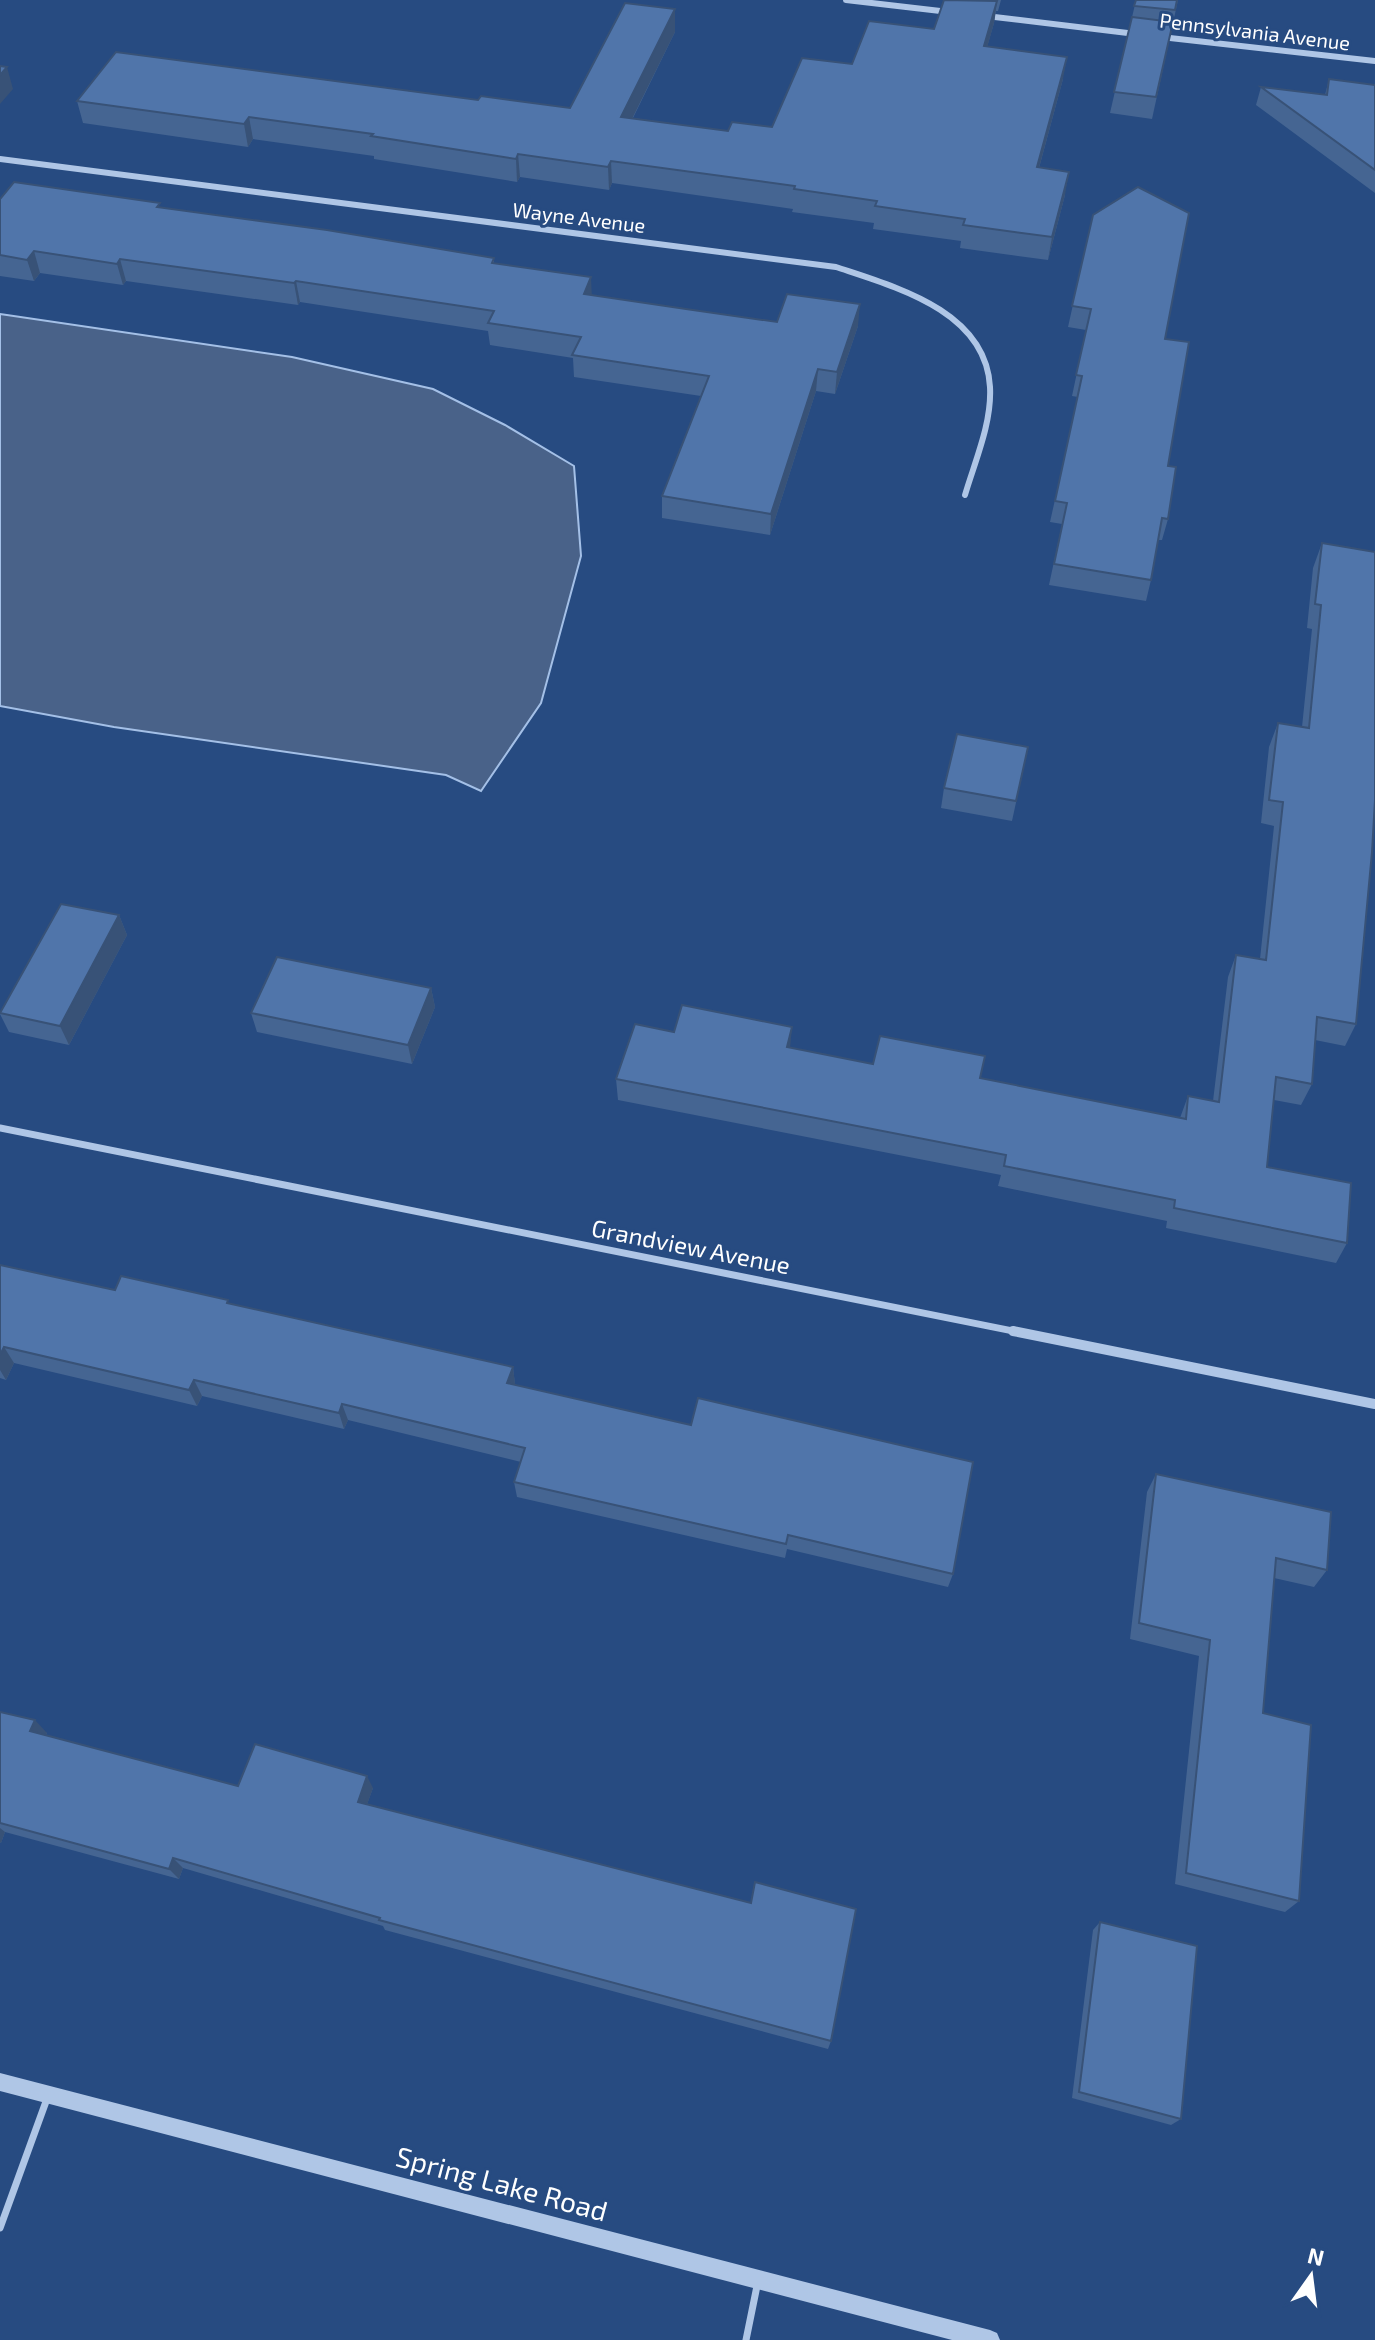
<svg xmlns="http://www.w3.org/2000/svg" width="1375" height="2340" font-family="'Exo 2',sans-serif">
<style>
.water{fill:#496289;stroke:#a4c0e7;stroke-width:2}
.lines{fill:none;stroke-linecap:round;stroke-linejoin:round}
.service{stroke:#afc6e6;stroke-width:7}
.minor-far2{stroke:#afc6e6;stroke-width:6}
.minor-far1{stroke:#afc6e6;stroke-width:7}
.minor{stroke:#afc6e6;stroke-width:10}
.tertiary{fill:#afc6e6;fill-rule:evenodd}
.wall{fill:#456592}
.shaded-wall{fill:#385277}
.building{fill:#5075aa;stroke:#385277;stroke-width:2}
.labels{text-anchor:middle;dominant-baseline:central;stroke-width:6;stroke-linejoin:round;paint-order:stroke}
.far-street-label{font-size:20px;fill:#fff;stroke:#274b81}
.street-label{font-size:24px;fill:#fff;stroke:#274b81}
.near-street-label{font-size:28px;fill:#fff;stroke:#274b81}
</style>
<rect width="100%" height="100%" fill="#274b81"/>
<polygon class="water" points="0,314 292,357 433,389 505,425 574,466 581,556 541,703 481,791 446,775 114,727 0,706"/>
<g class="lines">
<g class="service">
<polyline points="0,2228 48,2096"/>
<polyline points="746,2340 758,2281"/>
</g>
<g class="minor-far2">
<polyline points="846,0 949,12"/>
<polyline points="986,16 1136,34"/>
<polyline points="1161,37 1375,61"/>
<path d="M 0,159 L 836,267 C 896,287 986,311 990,387 C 992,423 975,461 965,495"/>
</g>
<polyline class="minor-far1" points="0,1128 1023,1333"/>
<polyline class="minor" points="1013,1331 1375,1404"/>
<polygon class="tertiary" points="0,2073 990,2330 997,2333 1000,2340 952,2340 0,2091"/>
</g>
<g class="wall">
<polygon points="944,0 1001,0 998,11 996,11 994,23 987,47 1063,79 1039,168 1065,195 1048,260 960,248 961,241 873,229 874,223 792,212 793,209 612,183 609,190 520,177 517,182 374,159 374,156 253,139 248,147 83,123 77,101 478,100 570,108 675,9 675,32 633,118 728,131 772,127 852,64 934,29"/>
<polygon points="1136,0 1178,0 1152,119 1110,113"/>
<polygon points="1329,79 1375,85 1375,193 1256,105 1261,87 1325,95"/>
<polygon points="0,199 161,208 494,258 494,263 592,295 777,322 858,326 835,394 816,391 770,535 662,518 662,496 701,396 574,377 573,358 490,345 488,331 300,302 298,305 126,281 123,285 40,273 34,281 0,276"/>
<polygon points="1093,215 1165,339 1168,519 1162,540 1158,540 1151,580 1146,601 1049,585 1062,524 1050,522 1078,397 1072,396 1086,330 1068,327"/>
<polygon points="1322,543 1356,1024 1345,1046 1315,1040 1312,1084 1301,1105 1274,1100 1267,1167 1347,1243 1336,1263 1166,1228 1167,1221 998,1186 1001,1175 618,1100 616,1079 674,1032 790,1048 873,1064 980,1078 1180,1118 1188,1096 1213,1101 1228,977 1236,955 1260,959 1274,826 1261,823 1269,747 1278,723 1302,727 1312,629 1307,628 1313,568"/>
<polygon points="1028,747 1012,821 941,808 944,788"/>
<polygon points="119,915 127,935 69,1045 9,1032 0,1014 0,1012"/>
<polygon points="431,988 435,1007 412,1064 257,1032 251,1013"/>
<polygon points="0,1265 115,1290 230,1304 513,1367 515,1385 953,1574 948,1587 787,1549 785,1558 517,1497 514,1482 521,1462 348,1420 344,1429 202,1396 197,1406 14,1363 6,1380 0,1378"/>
<polygon points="1156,1474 1327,1570 1314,1587 1274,1578 1263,1713 1299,1901 1285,1912 1175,1884 1199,1656 1130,1639 1147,1492"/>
<polygon points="0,1712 47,1733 46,1735 238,1786 373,1788 367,1804 831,2041 828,2049 385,1930 383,1926 183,1868 179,1879 5,1832 1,1843 0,1842"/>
<polygon points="1100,1922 1181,2119 1171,2125 1072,2098 1093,1930"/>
</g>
<g class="shaded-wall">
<polygon points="997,1 994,23 981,69 984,46"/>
<polygon points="675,9 675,32 622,139 621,117"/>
<polygon points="1067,57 1063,79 1033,190 1037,167"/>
<polygon points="7,67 13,89 0,104 0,75"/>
<polygon points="249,117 253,139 248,147 244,124"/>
<polygon points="518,154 520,177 517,182 516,159"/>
<polygon points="611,161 612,183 609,190 608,167"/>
<polygon points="1069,172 1065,195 1048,260 1052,237"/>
<polygon points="34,251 40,273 34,281 27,260"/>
<polygon points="120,259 126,281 123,285 117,264"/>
<polygon points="591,277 592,299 584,294"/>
<polygon points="296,281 300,302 298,305 294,283"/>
<polygon points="860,304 858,326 835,394 837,372"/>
<polygon points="818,369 816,391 770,535 771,514"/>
<polygon points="119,915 127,935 69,1045 60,1026"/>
<polygon points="431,988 435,1007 412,1064 408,1045"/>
<polygon points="792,1027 790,1049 787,1047"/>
<polygon points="4,1347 14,1363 6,1380 0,1370 0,1355"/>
<polygon points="513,1367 515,1384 510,1399 507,1383"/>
<polygon points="194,1380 202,1396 197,1406 189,1390"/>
<polygon points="342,1404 348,1420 344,1429 339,1413"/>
<polygon points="35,1720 47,1733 42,1743 30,1731"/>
<polygon points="367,1776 373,1788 364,1813 358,1802"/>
<polygon points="0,1828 5,1832 1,1843 0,1842"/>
<polygon points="173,1858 183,1868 179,1879 169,1869"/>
</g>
<g class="building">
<polygon points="944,0 997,1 984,46 1067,57 1037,167 1069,172 1052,237 963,225 965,219 875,206 877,201 794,189 795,186 611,161 608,167 518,154 516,159 371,136 373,134 249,117 244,124 77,101 116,52 478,100 481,96 570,108 625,3 675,9 621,117 728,131 732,122 772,127 802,58 852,64 869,21 934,29"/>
<polygon points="1136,0 1177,0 1175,10 1134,6"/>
<polygon points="1132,17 1173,22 1156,97 1114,92"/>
<polygon points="0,66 7,67 0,75"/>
<polygon points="1329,79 1375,85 1375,170 1261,87 1327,95"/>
<polygon points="14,182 160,203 157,207 327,230 494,258 492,263 591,277 584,294 686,309 777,322 787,294 860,304 837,372 818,369 771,514 662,496 709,376 572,355 581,337 488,323 494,311 296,281 294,283 120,259 117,264 34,251 27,260 0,255 0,199"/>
<polygon points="1138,187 1189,213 1165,339 1189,342 1168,466 1176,467 1168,519 1162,518 1151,580 1054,564 1067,503 1055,501 1082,376 1076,375 1091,309 1072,306 1093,215"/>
<polygon points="1322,543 1375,552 1375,800 1372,852 1356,1024 1317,1017 1312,1084 1276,1077 1267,1167 1351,1183 1347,1243 1174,1208 1175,1200 1004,1166 1006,1155 616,1079 635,1024 674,1032 682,1005 792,1027 787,1047 873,1064 880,1036 985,1056 980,1078 1186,1119 1188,1096 1219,1102 1236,955 1266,960 1283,802 1269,800 1278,723 1309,728 1321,605 1315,604"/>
<polygon points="957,734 1028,747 1016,801 944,788"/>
<polygon points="61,904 119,915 60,1026 0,1013"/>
<polygon points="277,957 431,988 408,1045 251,1013"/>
<polygon points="0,1265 115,1290 121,1276 228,1300 227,1303 513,1367 507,1383 691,1425 698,1398 973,1462 953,1574 788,1535 786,1544 514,1482 525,1448 342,1404 339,1413 194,1380 189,1390 4,1347 0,1355"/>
<polygon points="1156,1474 1331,1512 1327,1570 1276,1558 1263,1713 1311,1725 1299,1901 1186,1873 1210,1640 1139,1623"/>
<polygon points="0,1712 35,1720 30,1731 238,1786 255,1744 367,1776 358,1802 751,1903 755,1882 856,1909 831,2041 379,1920 380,1918 173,1858 169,1869 0,1823"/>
<polygon points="1100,1922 1197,1946 1181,2119 1079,2092"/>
</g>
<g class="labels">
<g class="far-street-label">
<text transform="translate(1255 31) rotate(7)">Pennsylvania Avenue</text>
<text transform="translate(579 217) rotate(7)">Wayne Avenue</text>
</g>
<g class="street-label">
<text transform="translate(691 1246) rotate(11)">Grandview Avenue</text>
</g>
<g class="near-street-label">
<text transform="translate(502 2183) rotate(15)">Spring Lake Road</text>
</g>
</g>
<g transform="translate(1311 2276) rotate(14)" stroke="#274b81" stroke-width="6" paint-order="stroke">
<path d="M0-6L14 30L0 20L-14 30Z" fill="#ffffff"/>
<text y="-12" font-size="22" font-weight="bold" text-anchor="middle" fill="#ffffff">N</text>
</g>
</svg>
